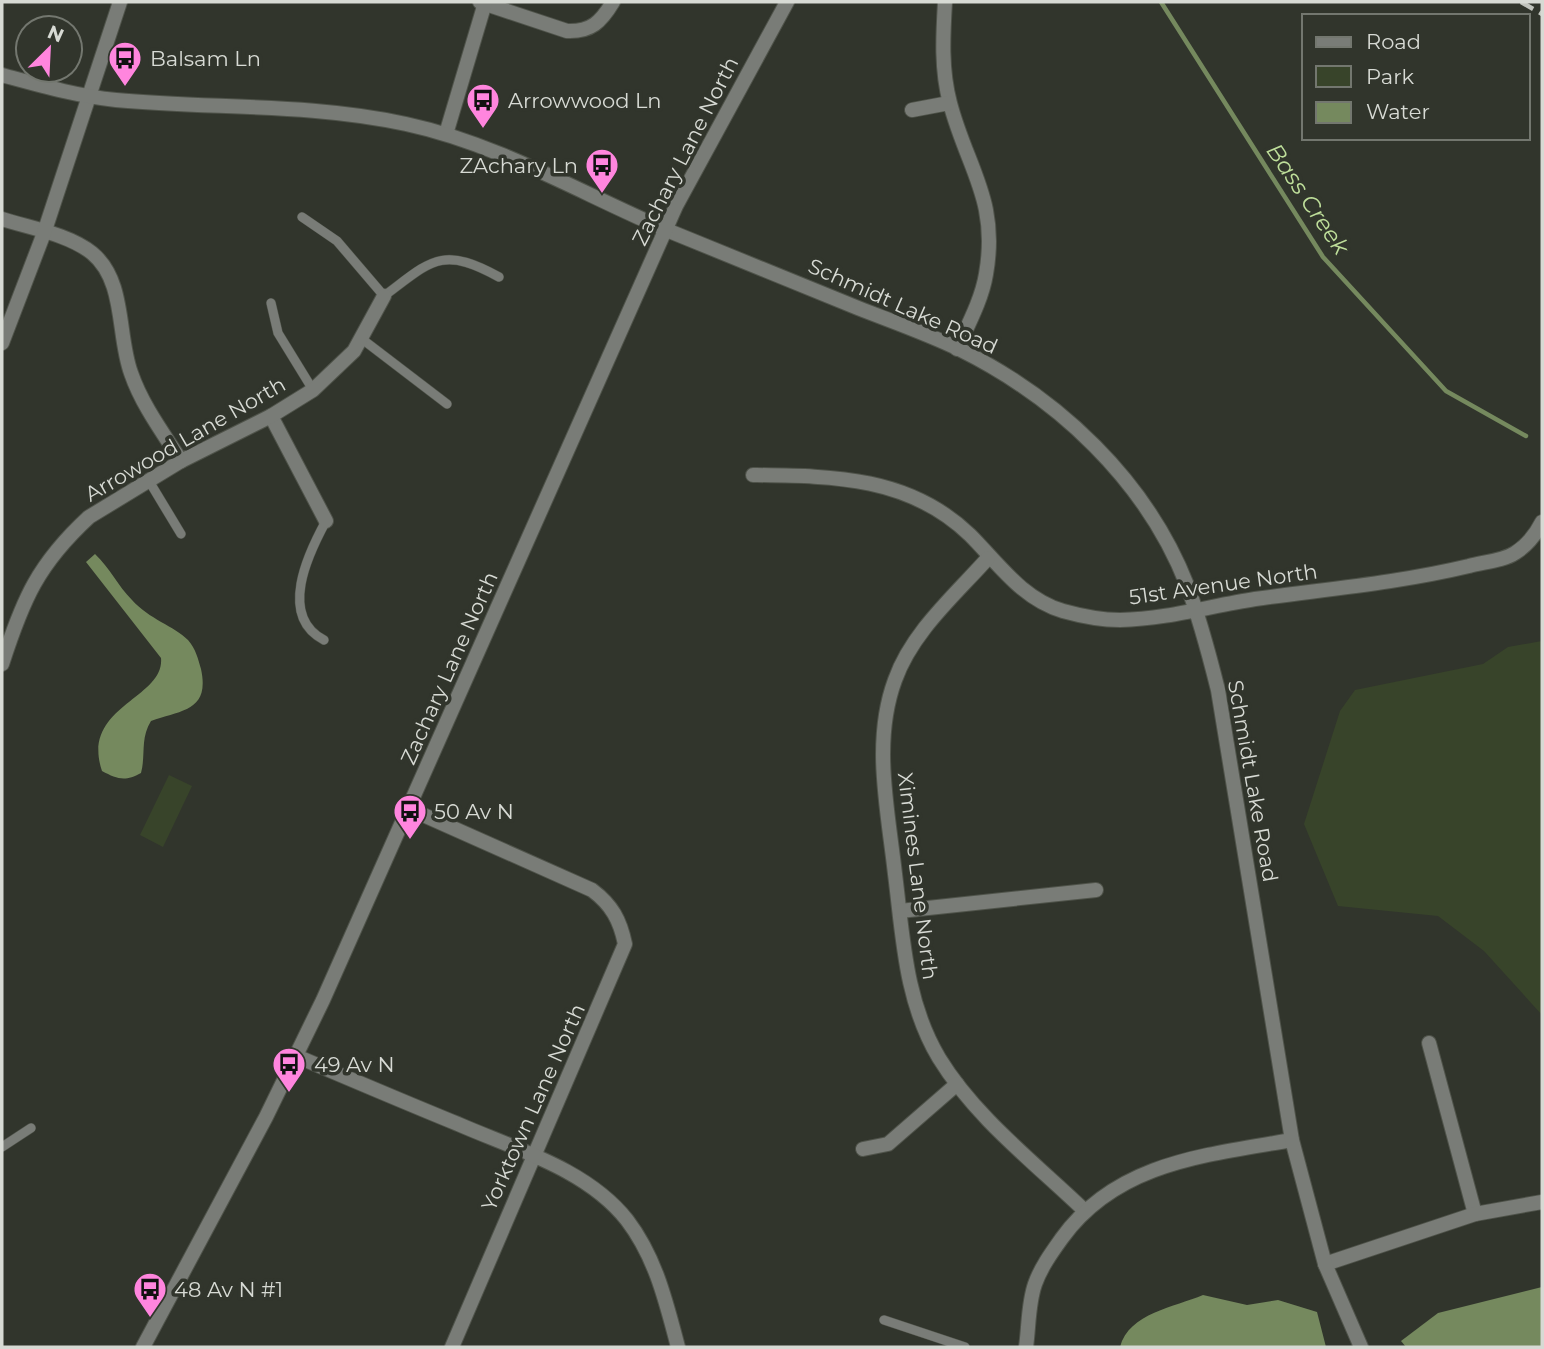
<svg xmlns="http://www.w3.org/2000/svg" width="1544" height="1349" font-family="Montserrat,sans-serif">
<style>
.green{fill:#38442a}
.water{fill:#75895e}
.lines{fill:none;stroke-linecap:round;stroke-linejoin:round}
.stream{stroke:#75895e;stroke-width:4.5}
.service-casing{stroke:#4f534a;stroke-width:10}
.minor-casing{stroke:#4f534a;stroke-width:16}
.tertiary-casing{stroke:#4f534a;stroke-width:16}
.service{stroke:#797c77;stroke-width:9}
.minor{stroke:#797c77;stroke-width:14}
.tertiary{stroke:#797c77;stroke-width:14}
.rail{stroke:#c0c3bc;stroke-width:4.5;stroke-dasharray:14 7;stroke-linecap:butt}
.labels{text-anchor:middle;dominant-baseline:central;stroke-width:7;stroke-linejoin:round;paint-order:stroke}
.poi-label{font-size:21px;fill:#d7dad4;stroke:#31352c;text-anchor:start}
.street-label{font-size:21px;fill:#d7dad4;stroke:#31352c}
.water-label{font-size:23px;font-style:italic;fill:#bede9a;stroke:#31352c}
</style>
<rect width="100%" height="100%" fill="#31352c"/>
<g class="green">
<polygon points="1542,641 1542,1015 1484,951 1438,916 1338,906 1304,824 1340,711 1355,690 1483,664 1508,647"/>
<polygon points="169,775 192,786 163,847 140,835"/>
</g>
<g class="water">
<path d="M 95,554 C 110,568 118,586 132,600 C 149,619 174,626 188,640 C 196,649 198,659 201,669 C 210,711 182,710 151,721 C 140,739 146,754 141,773 C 125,782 117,779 102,771 C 80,706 165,699 161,658 L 86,562 Z"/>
<polygon points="1542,1287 1542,1347 1406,1347 1401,1341 1438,1313"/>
<path d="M 1203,1295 L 1247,1305 L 1278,1300 L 1317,1312 L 1326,1347 L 1120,1347 C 1129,1313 1175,1307 1203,1295 Z"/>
</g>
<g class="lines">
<polyline class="stream" points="1161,2 1323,257 1446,391 1526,436"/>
<defs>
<g id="service">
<path d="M 302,217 L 337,241 L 384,296 C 431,261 441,245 499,277"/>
<polyline points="271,303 278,333 313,390"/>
<polyline points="362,339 447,404"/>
<polyline points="149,481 181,534"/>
<path d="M 324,640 C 278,616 308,554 326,521"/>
<polyline points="2,1147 31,1128"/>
<polyline points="884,1320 965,1347"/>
</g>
<g id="minor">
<path d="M 480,2 L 567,31 C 591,32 601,22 613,2"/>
<path d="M 945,2 C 943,35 941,70 950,103 C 967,168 999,200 986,274 C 982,299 968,325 957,349"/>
<polyline points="912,110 949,103"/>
<polyline points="446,134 485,3"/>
<path d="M 2,219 C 30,228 68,234 92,253 C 126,281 117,335 131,373 C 142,405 163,433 181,461"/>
<polyline points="2,343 44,233 120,2"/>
<polyline points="271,416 326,521"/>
<path d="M 753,475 C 832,476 909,476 970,535 C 998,563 1022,599 1063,611 C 1081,616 1101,620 1120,620 C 1167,619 1210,606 1255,599 C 1327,589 1398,583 1469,566 C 1483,562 1503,561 1515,553 C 1526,546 1536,534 1542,522"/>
<path d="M 988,558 C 955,595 912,632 895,680 C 872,742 888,810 895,874 C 903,937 905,1001 939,1058 C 975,1117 1035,1163 1085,1211"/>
<path d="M 2,664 C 23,599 38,564 89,517 L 181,461 L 271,416 L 313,390 L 354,351 L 384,296"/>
<path d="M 410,809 L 592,890 C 612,905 620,920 625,944 L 452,1347"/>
<polyline points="900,911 1096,890"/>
<polyline points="1429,1043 1475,1214"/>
<path d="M 296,1056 C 350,1079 404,1102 458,1124 C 515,1149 587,1169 627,1220 C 656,1258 666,1302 678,1347"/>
<polyline points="863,1149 888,1144 957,1084"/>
<polyline points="1325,1264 1475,1214 1542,1202"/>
<path d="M 1026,1347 C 1029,1326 1028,1304 1035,1284 C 1041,1267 1052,1252 1062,1238 C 1117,1162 1207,1155 1292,1140"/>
</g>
<g id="tertiary">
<path d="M 2,75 C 39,85 77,96 116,100 C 212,109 310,103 406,124 C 499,144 582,194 669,231 C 732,257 795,282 858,308 C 891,321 926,333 959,349 C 1058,398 1146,480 1187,585 C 1200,619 1209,654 1218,690 L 1292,1140 L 1325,1264 L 1361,1347"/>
<polyline points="143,1347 266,1117 323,1000 676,206 787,2"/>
</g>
</defs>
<use href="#service" class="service-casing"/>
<use href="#minor" class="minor-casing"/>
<use href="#tertiary" class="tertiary-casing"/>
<use href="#service" class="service"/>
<use href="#minor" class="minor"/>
<use href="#tertiary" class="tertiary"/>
<polyline class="rail" points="1521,2 1542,14"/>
</g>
<defs>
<symbol id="bus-pin" viewBox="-11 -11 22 30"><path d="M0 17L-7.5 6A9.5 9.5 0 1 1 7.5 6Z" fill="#ff85de" stroke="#31352c"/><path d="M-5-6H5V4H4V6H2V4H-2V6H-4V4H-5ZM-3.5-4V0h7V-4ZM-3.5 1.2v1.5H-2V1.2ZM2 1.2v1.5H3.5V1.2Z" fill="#111"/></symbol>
</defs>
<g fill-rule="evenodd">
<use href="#bus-pin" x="106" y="39" width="38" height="52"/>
<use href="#bus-pin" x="464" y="81" width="38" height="52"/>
<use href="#bus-pin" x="583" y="146" width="38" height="52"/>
<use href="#bus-pin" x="391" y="792" width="38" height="52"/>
<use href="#bus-pin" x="270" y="1045" width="38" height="52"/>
<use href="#bus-pin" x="131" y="1270" width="38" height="52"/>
</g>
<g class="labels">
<g class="poi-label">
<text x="150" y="58">Balsam Ln</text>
<text x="508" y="100">Arrowwood Ln</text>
<text x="578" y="165" text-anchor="end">ZAchary Ln</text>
<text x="434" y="811">50 Av N</text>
<text x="314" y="1064">49 Av N</text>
<text x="174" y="1289">48 Av N #1</text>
</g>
<g class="street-label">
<text transform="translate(685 151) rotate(-63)">Zachary Lane North</text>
<text transform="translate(903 306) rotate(24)">Schmidt Lake Road</text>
<text transform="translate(185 439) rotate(-30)">Arrowood Lane North</text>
<text transform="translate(1223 584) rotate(-8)">51st Avenue North</text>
<text transform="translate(449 668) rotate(-66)">Zachary Lane North</text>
<text transform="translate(1253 781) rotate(80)">Schmidt Lake Road</text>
<text transform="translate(918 876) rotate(83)">Ximines Lane North</text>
<text transform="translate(533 1107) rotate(-66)">Yorktown Lane North</text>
</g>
<g class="water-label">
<text transform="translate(1308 199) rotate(56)">Bass Creek</text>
</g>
</g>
<rect width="1544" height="1349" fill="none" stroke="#d7dad4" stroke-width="7"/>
<rect x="1302" y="14" width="228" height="126" fill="#31352c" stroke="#73776f" stroke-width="2"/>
<rect x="1316" y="37" width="35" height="10" fill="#797c77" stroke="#73776f" stroke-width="2"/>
<text x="1366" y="49" font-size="21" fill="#d7dad4">Road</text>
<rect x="1316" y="66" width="35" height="21" fill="#38442a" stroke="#73776f" stroke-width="2"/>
<text x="1366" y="84" font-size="21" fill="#d7dad4">Park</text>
<rect x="1316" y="102" width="35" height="21" fill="#75895e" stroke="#73776f" stroke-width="2"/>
<text x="1366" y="119" font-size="21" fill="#d7dad4">Water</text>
<g transform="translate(49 49) rotate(24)"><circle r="33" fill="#31352c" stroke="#73776f" stroke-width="2"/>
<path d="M0-5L12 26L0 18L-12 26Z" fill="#ff85de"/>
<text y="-10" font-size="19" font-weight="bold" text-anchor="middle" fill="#d7dad4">N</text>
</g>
</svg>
